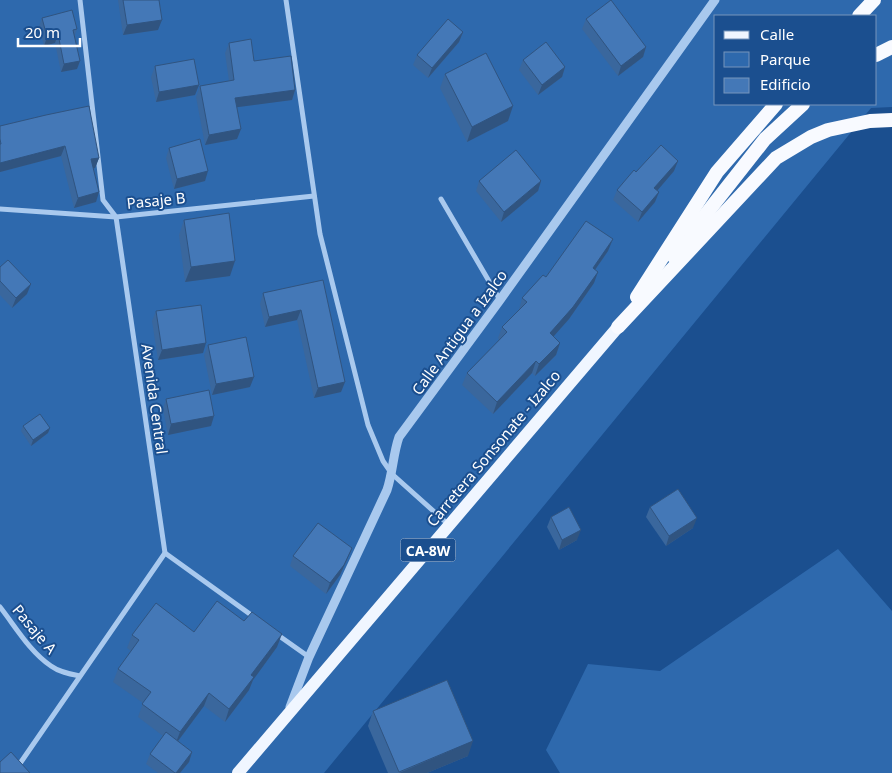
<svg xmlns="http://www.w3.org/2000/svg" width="892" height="773" font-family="'Noto Sans',sans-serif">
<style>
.green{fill:#2e69ad;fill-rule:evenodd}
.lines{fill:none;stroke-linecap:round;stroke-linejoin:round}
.minor{stroke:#a9c9ee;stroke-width:5}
.tertiary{stroke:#a9c9ee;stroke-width:9}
.primary{stroke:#f0f6ff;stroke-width:12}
.trunk{stroke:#f8faff;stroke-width:14}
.wall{fill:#3a679d}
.shaded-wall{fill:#305480}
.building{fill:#4478b7;stroke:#305480}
.labels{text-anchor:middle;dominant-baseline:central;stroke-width:4;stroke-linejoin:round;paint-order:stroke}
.shield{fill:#1b4f8f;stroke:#bbcadd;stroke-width:1}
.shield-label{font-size:14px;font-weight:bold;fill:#fff}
.street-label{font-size:15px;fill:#fff;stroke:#1b4f8f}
</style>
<rect width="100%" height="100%" fill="#1b4f8f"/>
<g class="green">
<path d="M 0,0 L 892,0 L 892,107 L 871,108 L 324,773 L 0,773 ZM 716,16 L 876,16 L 876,104 L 716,104 Z"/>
<polygon points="838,549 892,611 892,773 560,773 546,750 588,664 660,671"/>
</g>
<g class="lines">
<g class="minor">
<polyline points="286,0 320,234 368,425 383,461 392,474 449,525"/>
<polyline points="441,199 500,300"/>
<polyline points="0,209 116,217 314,196"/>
<polyline points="165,553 254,617"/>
<path d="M 0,607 C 15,626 30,652 51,666 C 59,672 70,674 80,676"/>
<polyline points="275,633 309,657"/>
<polyline points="21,762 165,553 116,217 103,200 80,0"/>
</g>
<path class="tertiary" d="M 290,707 L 309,657 L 387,490 C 393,472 393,454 399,437 L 500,300 L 715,0"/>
<polyline class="primary" points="238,773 618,327"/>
<g class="trunk">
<polyline points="859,16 874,0"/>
<polyline points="876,55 892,47"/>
<polyline points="673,256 765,139 803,104"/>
<polyline points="637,297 717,172 776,104"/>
<polyline points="618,327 776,158 811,137 828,130 870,121 892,120"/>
</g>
</g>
<g class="wall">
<polygon points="118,0 159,0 158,30 123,35"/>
<polygon points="42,18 77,29 75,35 80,61 77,69 61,72 55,43 44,46 39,26"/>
<polygon points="586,19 646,47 643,57 618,76 582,29"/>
<polygon points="463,32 459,42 428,78 413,65 417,55"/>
<polygon points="229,43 295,90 292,100 237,107 241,129 237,139 205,145 196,97 200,86 229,81 225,53"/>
<polygon points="523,60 565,67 562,77 538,95 519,70"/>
<polygon points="155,66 199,85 195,95 156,102 151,77"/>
<polygon points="445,74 508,121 467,142 440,88"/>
<polygon points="46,115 99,158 95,168 93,168 96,202 74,208 61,156 0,172 0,126"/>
<polygon points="169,148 205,181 174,189 166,158"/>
<polygon points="674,171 657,190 659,192 655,202 638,222 613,200 617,190 636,172"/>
<polygon points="479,181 541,181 538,191 501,222 476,191"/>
<polygon points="184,220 230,276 185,282 179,235"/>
<polygon points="608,251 595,270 594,283 569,319 553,336 560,343 556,355 535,376 532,373 493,414 462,385 467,373 499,340 498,338 502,327 519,310 522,298 546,277"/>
<polygon points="0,267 27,294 12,308 0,295"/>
<polygon points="323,280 345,382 341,392 314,398 297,320 265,327 260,304 263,293"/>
<polygon points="156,311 203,353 158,360 152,321"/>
<polygon points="208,345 250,387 212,395 204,355"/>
<polygon points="166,399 211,426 168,435 163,409"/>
<polygon points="23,426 50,428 48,433 31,446 21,431"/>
<polygon points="650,507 693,528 666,546 646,517"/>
<polygon points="551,517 577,540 559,550 547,527"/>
<polygon points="293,556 348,558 340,575 326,594 290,566"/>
<polygon points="194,632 277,647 253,680 249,690 225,722 204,706 178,741 192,752 189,762 180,773 158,773 146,764 150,754 163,736 138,717 143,703 113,682 118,669 131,651 127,648 132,635"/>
<polygon points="373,711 468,756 427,773 388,773 368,726"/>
</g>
<g class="shaded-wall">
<polygon points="162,20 158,30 123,35 127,25"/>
<polygon points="463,32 459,42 428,78 432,68"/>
<polygon points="58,34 55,43 44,46 47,37"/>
<polygon points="646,47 643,57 618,76 621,66"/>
<polygon points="80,61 77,69 61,72 64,64"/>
<polygon points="565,67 562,77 538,95 542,85"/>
<polygon points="199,85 195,95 156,102 159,92"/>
<polygon points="295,90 292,100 231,108 235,98"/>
<polygon points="513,106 508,121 467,142 472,127"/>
<polygon points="241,129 237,139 205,145 209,135"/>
<polygon points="65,146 61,156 0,172 0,163"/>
<polygon points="99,158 95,168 88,170 91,159"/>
<polygon points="678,161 674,171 651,198 654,188"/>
<polygon points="208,171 205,181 174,189 177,179"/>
<polygon points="541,181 538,191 501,222 504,212"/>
<polygon points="99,192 96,202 74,208 78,198"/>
<polygon points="659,192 655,202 638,222 642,212"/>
<polygon points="613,239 608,251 588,280 593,268"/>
<polygon points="235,261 230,276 185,282 191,267"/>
<polygon points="598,272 594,283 569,319 546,345 550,333"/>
<polygon points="31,284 27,294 12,308 16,298"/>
<polygon points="301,310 297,320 265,327 269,317"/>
<polygon points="206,343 203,353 158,360 162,350"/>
<polygon points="560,343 556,355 535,376 539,364"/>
<polygon points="536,361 532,373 493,414 497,402"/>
<polygon points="254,377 250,387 212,395 216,384"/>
<polygon points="345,382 341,392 314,398 318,388"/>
<polygon points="214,416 211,426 168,435 171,424"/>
<polygon points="50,428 48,433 31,446 33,440"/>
<polygon points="697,518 693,528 666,546 669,536"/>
<polygon points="581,530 577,540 559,550 562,540"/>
<polygon points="352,548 340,575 326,594 330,583"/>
<polygon points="282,634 277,647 253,680 249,690 225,722 229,709 251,675"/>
<polygon points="209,693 204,706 175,745 180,732"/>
<polygon points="473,741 468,756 427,773 399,773"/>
<polygon points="192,752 189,762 180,773 176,773"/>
</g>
<g class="building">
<polygon points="123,0 159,0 162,20 127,25"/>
<polygon points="611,0 646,47 621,66 586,19"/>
<polygon points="72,10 77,29 73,30 80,61 64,64 58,34 47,37 42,18"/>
<polygon points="448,19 463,32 432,68 417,55"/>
<polygon points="251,39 254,61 291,56 295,90 235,98 241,129 209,135 200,86 234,80 229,43"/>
<polygon points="546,42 565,67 542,85 523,60"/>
<polygon points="486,53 513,106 472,127 445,74"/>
<polygon points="194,59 199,85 159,92 155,66"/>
<polygon points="89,106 99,158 91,159 99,192 78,198 65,146 0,163 0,144 1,144 0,139 0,126 46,115"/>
<polygon points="200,139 208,171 177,179 169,148"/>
<polygon points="661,145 678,161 654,188 659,192 642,212 617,190 634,170 636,172"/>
<polygon points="516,150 541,181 504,212 479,181"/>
<polygon points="229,213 235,261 191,267 184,220"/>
<polygon points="586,221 613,239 593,268 598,272 573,307 550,333 560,343 539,364 536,361 497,402 467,373 507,332 502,327 527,302 522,298 543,275 546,277"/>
<polygon points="8,260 31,284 16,298 0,281 0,267"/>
<polygon points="323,280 345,382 318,388 301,310 269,317 263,293"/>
<polygon points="201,305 206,343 162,350 156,311"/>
<polygon points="246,337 254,377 216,384 208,345"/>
<polygon points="209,390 214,416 171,424 166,399"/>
<polygon points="40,414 50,428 33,440 23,426"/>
<polygon points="678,489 697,518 669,536 650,507"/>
<polygon points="569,507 581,530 562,540 551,517"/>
<polygon points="318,523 352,548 344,565 330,583 293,556"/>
<polygon points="217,601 244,621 252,612 282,634 251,675 254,677 229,709 209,693 180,732 142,704 151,692 118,669 139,640 132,635 156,603 194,632"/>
<polygon points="447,680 473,741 399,772 373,711"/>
<polygon points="166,732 192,752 176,773 175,773 150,754"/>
<polygon points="11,752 30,773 0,773 0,762"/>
</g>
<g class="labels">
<rect class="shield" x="400.5" y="538.5" width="55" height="23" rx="4"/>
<g class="shield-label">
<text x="428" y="550">CA-8W</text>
</g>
<g class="street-label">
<text transform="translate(156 200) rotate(-6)">Pasaje B</text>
<text transform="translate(459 332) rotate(-54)">Calle Antigua a Izalco</text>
<text transform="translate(155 399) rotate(82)">Avenida Central</text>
<text transform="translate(493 448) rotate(-50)">Carretera Sonsonate - Izalco</text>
<text transform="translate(35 629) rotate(50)">Pasaje A</text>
</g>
</g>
<rect x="714" y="15" width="162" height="90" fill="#1b4f8f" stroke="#7695bc"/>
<rect x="724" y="31" width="25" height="8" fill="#f0f6ff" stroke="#7695bc"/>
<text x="760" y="40" font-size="15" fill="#ffffff">Calle</text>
<rect x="724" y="52" width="25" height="15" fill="#2e69ad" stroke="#7695bc"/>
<text x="760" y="65" font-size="15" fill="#ffffff">Parque</text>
<rect x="724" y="78" width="25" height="15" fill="#4478b7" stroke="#7695bc"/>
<text x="760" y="90" font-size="15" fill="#ffffff">Edificio</text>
<path d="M18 38v8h62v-8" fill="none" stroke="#ffffff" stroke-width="2.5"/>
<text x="25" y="38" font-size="15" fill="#ffffff" stroke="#1b4f8f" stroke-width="4" paint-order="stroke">20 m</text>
</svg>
